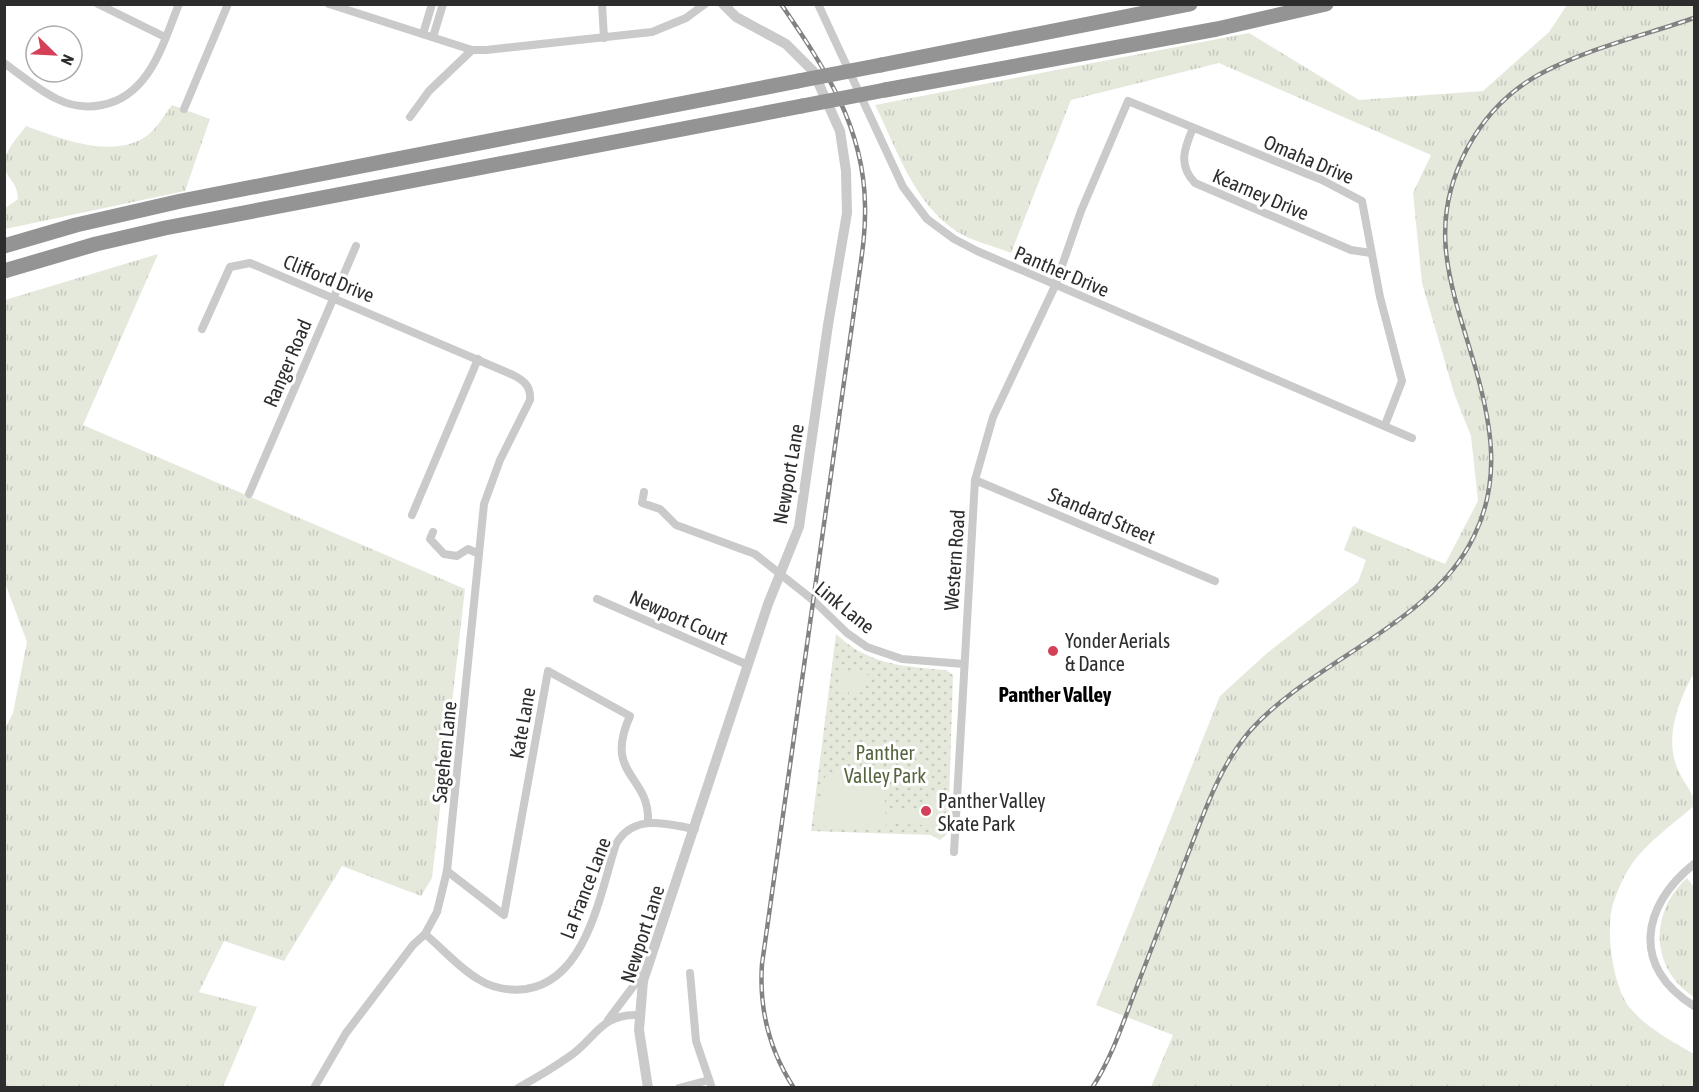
<svg xmlns="http://www.w3.org/2000/svg" width="1699" height="1092" font-family="'Asap Condensed',sans-serif">
<style>
.grass{fill:url(#grass-tufts)}
.park{fill:url(#park-dots)}
.pitch{fill:#e4e9dc}
.lines{fill:none;stroke-linecap:round;stroke-linejoin:round}
.minor{stroke:#cacaca;stroke-width:8}
.tertiary{stroke:#cacaca;stroke-width:10}
.motorway{stroke:#949494;stroke-width:15}
.rail-casing{stroke:#828282;stroke-width:4.5}
.rail{stroke:#fff;stroke-width:2;stroke-dasharray:7;stroke-linecap:butt}
.motorway-bridge{stroke:#949494;stroke-width:15}
.poi-dot{fill:#d34058;stroke:#fff;stroke-width:2}
.labels{text-anchor:middle;dominant-baseline:central;stroke-width:6;stroke-linejoin:round;paint-order:stroke}
.street-label{font-size:20px;fill:#2d2d2d;stroke:#fff}
.poi-label{font-size:20px;fill:#2d2d2d;stroke:#fff;text-anchor:start}
.park-label{font-size:20px;fill:#54643f;stroke:#fff}
.neighbourhood-label{font-size:21px;font-weight:bold;fill:#000;stroke:#fff}
</style>
<defs>
<pattern id="grass-tufts" width="24" height="20" patternUnits="userSpaceOnUse" patternTransform="scale(1.5)"><rect width="24" height="20" fill="#e4e9dc"/><path d="M3 7l-1-3M5 7V3M7 7l1-3M15 17l-1-3M17 17v-4M19 17l1-3" fill="none" stroke="#c4c8bd"/></pattern>
<pattern id="park-dots" width="8" height="8" patternUnits="userSpaceOnUse" patternTransform="scale(1.5)"><rect width="8" height="8" fill="#e4e9dc"/><path d="M2 2h.1M6 6h.1" fill="none" stroke="#c4c8bd" stroke-width="1.8" stroke-linecap="round"/></pattern>
</defs>
<rect width="100%" height="100%" fill="#fff"/>
<g class="grass">
<path d="M 1567,5 L 1694,5 L 1694,673 C 1678,702 1663,739 1679,772 C 1684,784 1695,793 1694,806 C 1672,825 1644,844 1628,870 C 1622,880 1615,896 1612,908 C 1606,933 1613,989 1631,1009 C 1647,1028 1673,1042 1694,1054 L 1694,1087 L 1151,1087 L 1173,1035 L 1096,1005 L 1220,696 L 1266,654 L 1358,582 L 1366,560 L 1344,550 L 1353,526 L 1445,564 L 1478,501 L 1471,436 L 1454,393 L 1422,283 L 1413,193 L 1431,155 L 1219,63 L 1071,100 L 1011,253 C 994,246 971,241 956,231 C 913,202 897,149 875,105 L 1249,33 L 1359,100 L 1483,91 L 1549,32 Z"/>
<path d="M 172,105 L 210,119 L 185,191 L 5,229 L 4,209 L 18,199 C 17,182 10,182 5,169 C 0,155 19,136 26,126 C 61,139 114,160 148,135 C 157,128 165,114 172,105 Z"/>
<polygon points="158,254 83,425 465,589 432,878 421,896 342,866 284,961 224,941 199,992 257,1007 223,1087 5,1087 4,731 13,713 27,642 5,583 5,300"/>
<path d="M 1687,878 L 1694,887 L 1694,997 C 1650,969 1649,912 1687,878 Z"/>
</g>
<path class="park" d="M 836,634 C 867,664 904,667 946,670 L 953,675 L 948,833 L 940,840 L 931,835 L 811,831 Z"/>
<g class="pitch">
<polygon points="856,666 869,676 864,682 867,690 850,697 848,689 839,687 842,671 850,673"/>
<polygon points="826,773 870,779 885,800 886,830 829,829 815,820"/>
<path d="M 934,796 L 940,804 L 940,822 L 936,826 L 888,823 L 889,807 C 908,818 919,806 934,796 Z"/>
</g>
<g class="lines">
<g class="minor">
<polyline points="98,4 165,37"/>
<polyline points="329,4 472,50 486,50 652,32 686,18 705,4"/>
<polyline points="602,4 604,38"/>
<polyline points="818,4 903,187 927,219 954,239 977,251 1412,438"/>
<polyline points="423,34 432,4"/>
<polyline points="433,37 443,4"/>
<path d="M 4,63 C 21,75 38,90 57,99 C 71,106 87,108 102,105 C 150,96 163,43 179,4"/>
<polyline points="184,109 228,4"/>
<polyline points="410,117 429,91 472,50"/>
<path d="M 1193,128 C 1184,149 1178,165 1195,183 L 1351,250 L 1371,253"/>
<path d="M 202,329 L 230,267 L 250,263 L 513,375 C 525,381 531,387 530,400 L 500,460 L 484,504 L 447,871 L 437,912 L 425,934 L 413,945 L 346,1033 L 314,1088"/>
<polyline points="975,480 1215,581"/>
<polyline points="644,492 642,503 660,509 676,525 755,554 813,600 847,633 867,647 902,659 964,664"/>
<polyline points="249,494 356,246"/>
<polyline points="412,515 478,359"/>
<polyline points="433,532 430,539 444,554 457,556 468,549 479,554"/>
<polyline points="597,599 748,665"/>
<polyline points="954,852 975,480 993,417 1055,286 1081,211 1128,101 1322,180 1362,201 1380,297 1402,381 1385,425"/>
<path d="M 1694,864 C 1641,906 1631,967 1694,1006"/>
<path d="M 447,871 L 504,915 L 548,671 L 630,716 C 603,776 650,774 648,822"/>
<path d="M 425,934 C 442,948 459,968 478,979 C 492,988 509,991 526,989 C 587,980 600,893 616,844 C 634,813 666,824 695,829"/>
<polyline points="690,973 696,1041 712,1088"/>
<polyline points="608,1020 644,972"/>
<path d="M 518,1088 C 536,1078 553,1068 570,1056 C 596,1038 601,1013 639,1015"/>
<polyline points="679,1088 709,1080"/>
</g>
<polyline class="tertiary" points="648,1088 639,1030 643,981 768,604 799,527 828,325 847,213 846,171 840,131 813,71 786,44 736,17 723,4"/>
<g class="motorway">
<polyline points="881,65 1190,4"/>
<polyline points="885,90 1217,29 1326,4"/>
<polyline points="4,246 76,225 181,201 798,81"/>
<polyline points="4,271 96,244 165,228 802,106"/>
</g>
<defs>
<g id="rail">
<path d="M 781,4 C 824,67 864,126 865,205 C 866,236 860,266 856,297 L 762,964 C 759,1008 769,1050 794,1088"/>
<path d="M 1092,1088 C 1111,1059 1122,1026 1134,994 C 1154,943 1173,892 1193,841 C 1208,802 1222,764 1249,732 C 1312,660 1432,625 1474,536 C 1501,481 1492,427 1476,370 C 1465,331 1450,291 1446,251 C 1439,180 1478,108 1540,74 C 1586,49 1645,35 1694,18"/>
</g>
</defs>
<use href="#rail" class="rail-casing"/>
<use href="#rail" class="rail"/>
<g class="motorway-bridge">
<polyline points="798,81 881,65"/>
<polyline points="802,106 885,90"/>
</g>
</g>
<g class="poi-dot">
<circle cx="1053" cy="651" r="6"/>
<circle cx="926" cy="811" r="6"/>
</g>
<g class="labels">
<g class="street-label">
<text transform="translate(1309 159) rotate(23)">Omaha Drive</text>
<text transform="translate(1261 194) rotate(23)">Kearney Drive</text>
<text transform="translate(1062 271) rotate(23)">Panther Drive</text>
<text transform="translate(329 278) rotate(22)">Clifford Drive</text>
<text transform="translate(287 363) rotate(-67)">Ranger Road</text>
<text transform="translate(788 474) rotate(-80)">Newport Lane</text>
<text transform="translate(1102 515) rotate(23)">Standard Street</text>
<text transform="translate(954 560) rotate(-86)">Western Road</text>
<text transform="translate(845 607) rotate(39)">Link Lane</text>
<text transform="translate(679 617) rotate(24)">Newport Court</text>
<text transform="translate(522 723) rotate(-80)">Kate Lane</text>
<text transform="translate(444 752) rotate(-84)">Sagehen Lane</text>
<text transform="translate(585 888) rotate(-69)">La France Lane</text>
<text transform="translate(642 934) rotate(-72)">Newport Lane</text>
</g>
<g class="poi-label">
<text x="1065" y="640">Yonder Aerials<tspan x="1065" dy="23">&amp; Dance</tspan></text>
<text x="938" y="800">Panther Valley<tspan x="938" dy="23">Skate Park</tspan></text>
</g>
<g class="park-label">
<text x="885" y="752">Panther<tspan x="885" dy="23">Valley Park</tspan></text>
</g>
<g class="neighbourhood-label">
<text x="1055" y="694">Panther Valley</text>
</g>
</g>
<rect width="1699" height="1092" fill="none" stroke="#2d2d2d" stroke-width="12"/>
<g transform="translate(54 54) rotate(114)"><circle r="28" fill="#ffffff" stroke="#ababab" stroke-width="1.5"/>
<path d="M0-4.5L10 22L0 15L-10 22Z" fill="#d34058"/>
<text y="-9" font-size="16" font-weight="bold" text-anchor="middle" fill="#2d2d2d">N</text>
</g>
</svg>
